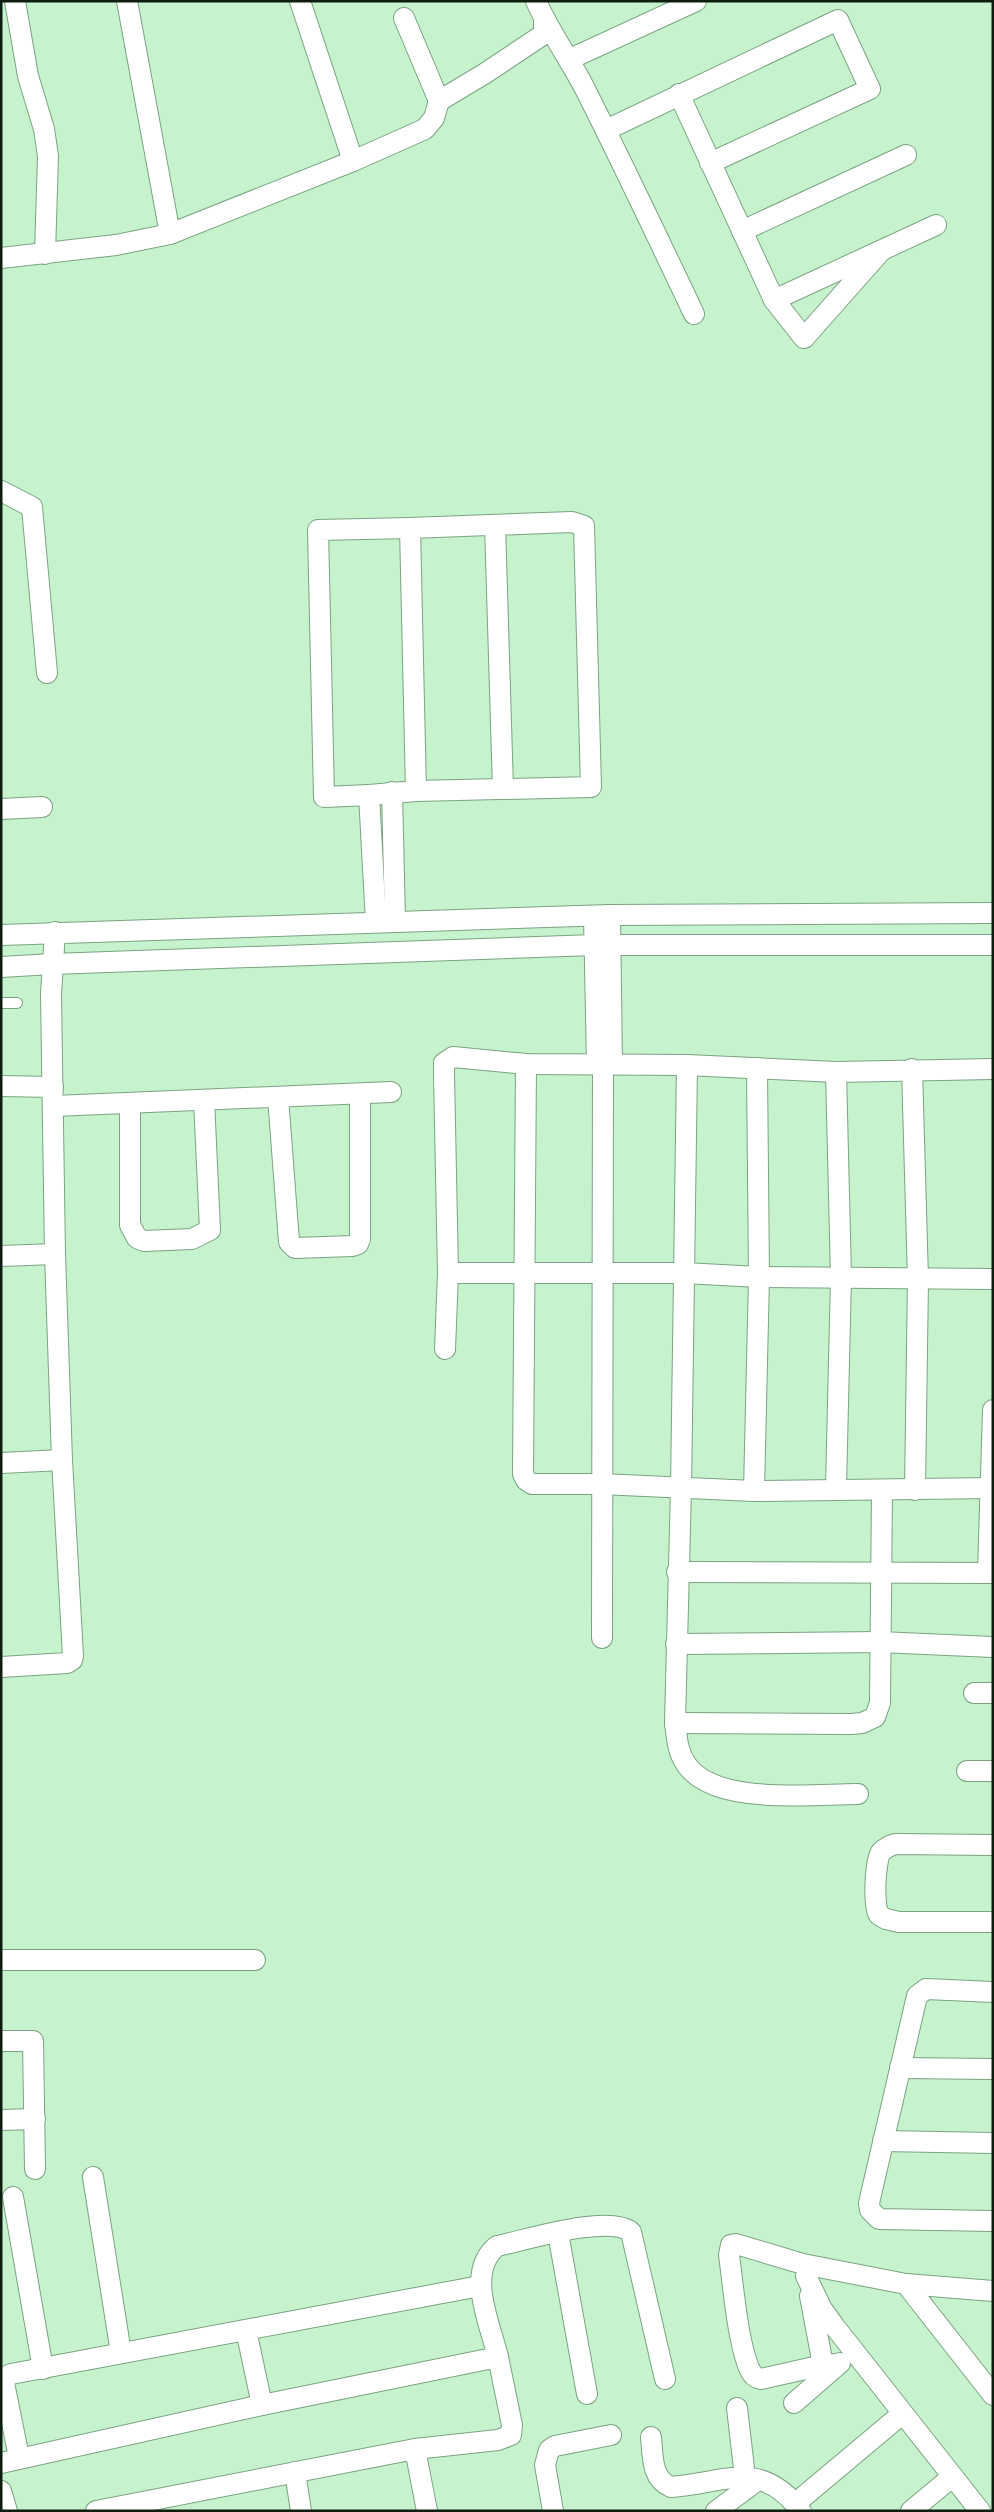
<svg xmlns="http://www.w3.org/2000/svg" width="994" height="2512" font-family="Montserrat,sans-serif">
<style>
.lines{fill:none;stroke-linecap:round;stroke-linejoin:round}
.lane-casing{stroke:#7aa481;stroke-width:12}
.street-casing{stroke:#7aa481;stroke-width:22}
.lane{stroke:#fff;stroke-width:10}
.street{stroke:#fff;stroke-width:20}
</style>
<rect width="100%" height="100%" fill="#c6f3cd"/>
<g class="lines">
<defs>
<polyline id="lane" points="1,1003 17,1003"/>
<g id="street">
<polyline points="15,1 28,76 44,129 48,156 45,254"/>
<polyline points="127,1 170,234"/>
<polyline points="300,1 353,161"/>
<path d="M 536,1 C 549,31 569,58 584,87 C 622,162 658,238 694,314"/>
<polyline points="570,59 696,1"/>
<polyline points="679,94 774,300 804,338 881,251"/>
<polyline points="439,101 484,74 544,34 544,20"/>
<polyline points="606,130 838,20 870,89 710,163"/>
<polyline points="742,231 906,155"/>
<polyline points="1,258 116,245 170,234 353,161 425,129 434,118 439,101 404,18"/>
<polyline points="774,300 936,225"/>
<polyline points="1,491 32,507 47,673"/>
<polyline points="495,525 503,789"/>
<polyline points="392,792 395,921"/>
<polyline points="369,795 324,797 318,530 410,528"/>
<polyline points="1,809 42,807"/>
<polyline points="610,915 612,1064"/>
<polyline points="594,916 597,1065"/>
<polyline points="376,922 369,795 416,791 591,787 584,526 572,522 410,528 416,791"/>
<polyline points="1,935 610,915 993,913"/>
<polyline points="1,967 52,964 595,945 993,945"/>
<polyline points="526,1064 523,1474 526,1480 532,1484 601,1484 754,1491 993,1488"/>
<path d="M 687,1065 L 681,1488 L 675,1723 C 677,1737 677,1751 686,1764 C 714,1806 811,1794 858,1794"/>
<polyline points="912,1069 918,1279 915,1490"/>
<polyline points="836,1072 841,1277 836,1488"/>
<polyline points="1,1086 53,1087"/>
<polyline points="278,1097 289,1242 295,1248 352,1246 358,1244 360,1239 360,1094"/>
<polyline points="130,1103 130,1225 137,1238 144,1241 192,1239 210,1230 204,1100"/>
<polyline points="54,1106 391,1092"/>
<polyline points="1,1256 55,1254"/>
<polyline points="448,1273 684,1273 759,1277 993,1279"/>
<polyline points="445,1349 448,1273 444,1074 444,1063 453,1057 526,1064 687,1065 836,1072 993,1069"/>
<polyline points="1,1463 62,1460"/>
<polyline points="754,1491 759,1277 757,1068"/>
<polyline points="677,1572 993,1573"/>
<polyline points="988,1573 993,1410"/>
<polyline points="602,1638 603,1065"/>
<polyline points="676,1644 879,1642 993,1647"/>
<polyline points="1,1667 67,1663 72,1660 73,1656 62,1460 55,1254 51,994 55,932"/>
<polyline points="974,1693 993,1693"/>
<polyline points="675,1723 851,1724 862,1723 875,1717 880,1703 882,1490"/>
<polyline points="967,1771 993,1771"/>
<path d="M 993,1845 L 895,1844 C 889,1846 885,1848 881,1852 C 875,1861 873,1906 879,1915 L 886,1919 L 899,1922 L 993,1922"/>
<polyline points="1,1960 255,1960"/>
<polyline points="993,1992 926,1989 917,1996 869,2203 870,2210 879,2219 993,2221"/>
<polyline points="1,2041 33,2041 35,2169"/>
<polyline points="900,2068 993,2069"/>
<polyline points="1,2120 35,2119"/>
<polyline points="883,2141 993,2143"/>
<polyline points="93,2177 121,2353"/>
<polyline points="13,2197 43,2369"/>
<polyline points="558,2233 587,2394"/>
<polyline points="806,2276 822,2309 835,2327 980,2511"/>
<polyline points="906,2284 993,2395"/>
<polyline points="810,2296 823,2365"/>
<polyline points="246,2330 262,2405"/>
<path d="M 838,2364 L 823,2365 L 761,2379 C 756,2378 752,2375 750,2370 C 738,2345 733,2284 729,2255 L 731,2245 L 736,2244 L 803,2264 L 906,2284 L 993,2291"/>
<polyline points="794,2403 840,2363"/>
<polyline points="737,2408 745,2477"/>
<path d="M 651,2437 C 653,2456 651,2479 671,2487 C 726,2483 760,2458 801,2511"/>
<polyline points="415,2449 427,2511"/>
<polyline points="19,2457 4,2383 7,2376 11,2374 480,2286"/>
<path d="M 1,2463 L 262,2405 L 498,2357 C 490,2323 465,2272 497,2246 C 527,2240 608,2214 631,2232 L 665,2379"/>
<polyline points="295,2472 301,2511"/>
<polyline points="1,2491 7,2511"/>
<polyline points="803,2497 902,2414"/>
<polyline points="96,2511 415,2449 498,2440 511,2435 512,2425 498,2357"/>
<polyline points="553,2511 545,2465 549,2450 555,2446 611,2435"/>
<polyline points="716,2511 758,2480"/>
<polyline points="911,2511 952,2477"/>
</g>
</defs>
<use href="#lane" class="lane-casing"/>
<use href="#street" class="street-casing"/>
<use href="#lane" class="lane"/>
<use href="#street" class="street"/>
</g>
<rect width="994" height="2512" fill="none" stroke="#0d1e11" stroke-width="5"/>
</svg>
